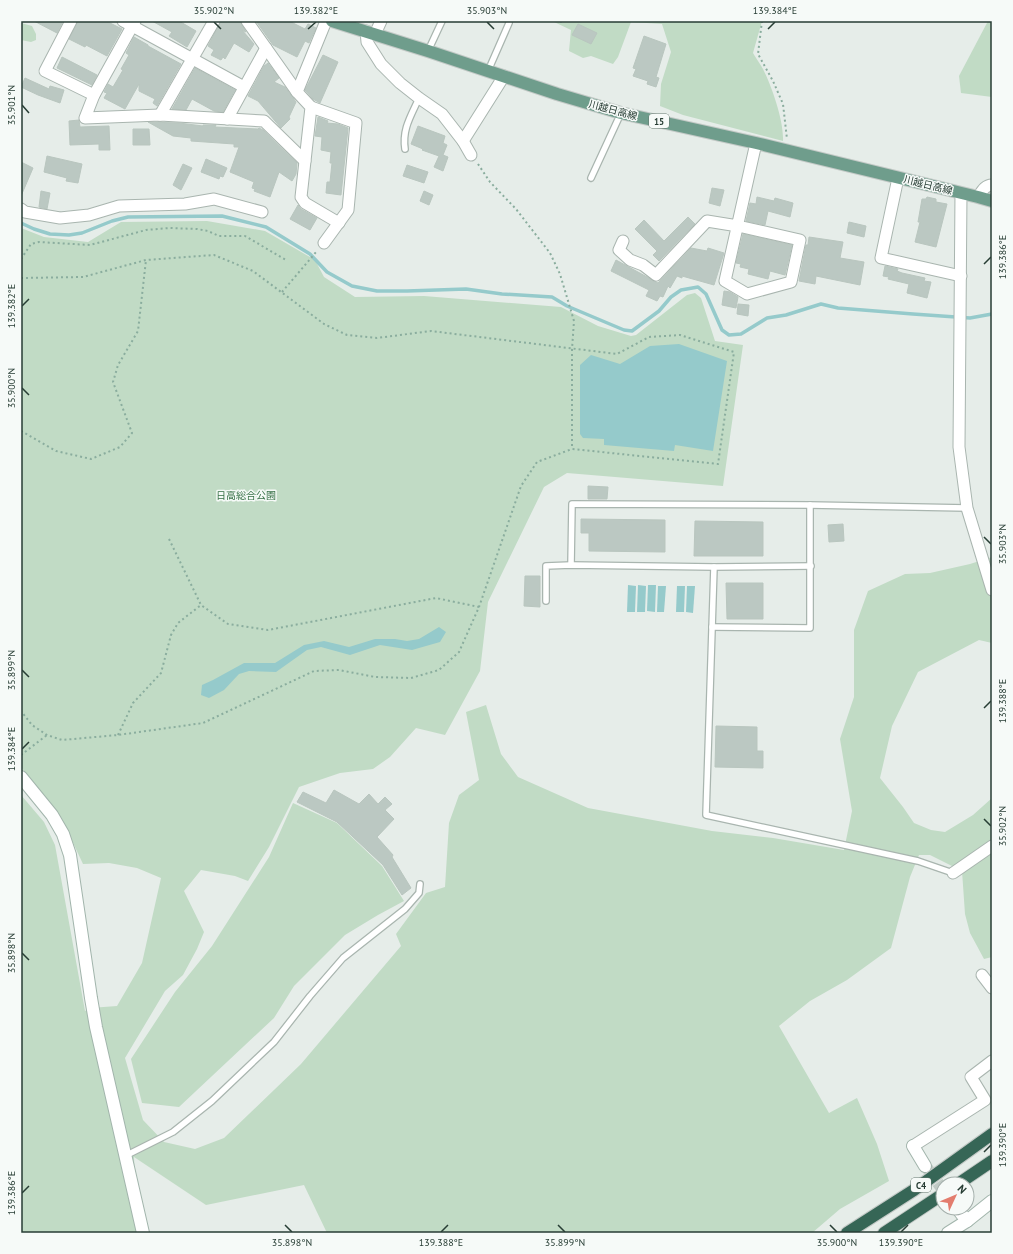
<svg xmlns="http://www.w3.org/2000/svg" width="1013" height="1254" font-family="'PT Sans','Noto Sans JP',sans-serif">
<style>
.green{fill:#c1dbc5}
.water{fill:#95cacb}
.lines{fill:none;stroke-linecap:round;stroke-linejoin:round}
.stream{stroke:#95cacb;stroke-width:3.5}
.building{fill:#bbc8c2;stroke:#b9c6bf}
.secondary-tunnel{stroke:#c0cac5;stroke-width:12;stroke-dasharray:12 6;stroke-linecap:butt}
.lane-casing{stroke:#a9b5af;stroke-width:8}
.street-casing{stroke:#a9b5af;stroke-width:13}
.secondary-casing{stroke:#a2b5ac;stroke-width:14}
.primary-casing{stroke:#c3c9c6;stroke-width:14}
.highway-casing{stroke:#c3c9c6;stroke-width:14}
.path{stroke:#8aad9e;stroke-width:2;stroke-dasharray:2 3;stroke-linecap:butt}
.lane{stroke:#fff;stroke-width:5.5}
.street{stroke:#fff;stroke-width:11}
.secondary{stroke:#fff;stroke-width:12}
.primary{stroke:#6f9d8c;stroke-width:12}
.highway{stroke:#366656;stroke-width:12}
.ticks{fill:none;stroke:#273d34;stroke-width:1.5}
.labels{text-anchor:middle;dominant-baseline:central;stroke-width:3;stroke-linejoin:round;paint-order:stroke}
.shield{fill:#f6faf8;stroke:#65766f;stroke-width:1}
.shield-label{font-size:9px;font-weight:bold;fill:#273d34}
.street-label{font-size:10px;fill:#273d34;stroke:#f6faf8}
.park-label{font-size:10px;fill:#357045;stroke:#f6faf8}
.neatline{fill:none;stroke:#273d34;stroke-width:1.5}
.ticks-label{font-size:10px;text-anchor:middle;fill:#273d34}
</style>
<rect width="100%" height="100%" fill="#e6ede9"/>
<g class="green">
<path d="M 552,21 L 762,21 L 753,53 C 756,58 760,64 763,69 C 772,87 784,121 783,141 L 683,115 L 660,106 L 661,84 L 671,52 L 662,24 L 631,22 L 618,57 L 613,64 L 591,56 L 583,58 L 569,51 L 571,30 Z"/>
<polygon points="988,21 992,21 992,97 961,93 959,76"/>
<polygon points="21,23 32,26 36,34 36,40 31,42 21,40"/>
<polygon points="207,221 265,231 315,260 324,277 355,297 424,296 561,307 598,326 631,336 636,335 687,295 695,293 701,298 715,341 743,345 723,486 567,473 544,487 488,602 480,671 445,735 416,728 390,757 373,769 340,773 299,787 269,847 248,881 235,876 201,870 184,891 204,932 197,949 183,975 165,991 125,1058 143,1120 164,1142 195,1149 224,1138 301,1064 401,946 396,934 426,893 445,887 449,823 459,795 479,780 466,712 486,705 501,754 518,777 588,808 712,831 773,838 844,850 852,811 840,739 854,697 854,630 868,591 905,574 930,573 970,564 992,557 992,643 979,640 918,672 892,726 880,778 903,807 914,823 931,830 945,832 973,815 992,798 992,957 984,959 970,933 965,914 962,871 930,855 919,855 910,877 891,948 847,980 810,1001 779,1026 829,1113 857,1098 877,1144 889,1181 840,1209 812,1233 327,1233 304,1185 206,1205 134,1157 137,1233 21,1233 21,795 44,822 55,845 85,1011 90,1008 117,1006 142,963 161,878 137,868 109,863 83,864 67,830 56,810 21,767 21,228 44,237 88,242 121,222"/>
<polygon points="293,803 337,823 382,866 404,901 378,915 345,935 294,986 274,1018 179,1107 142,1103 131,1059 175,992 212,946 269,857"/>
</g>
<g class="water">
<polygon points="679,344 727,361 713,451 675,445 674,451 604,445 604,439 583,438 580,434 580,365 591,355 620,364 650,346"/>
<polygon points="628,585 636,586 635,612 627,612"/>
<polygon points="638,585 646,586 645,612 637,612"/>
<polygon points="648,585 656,585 655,612 647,611"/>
<polygon points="658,586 666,586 664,612 657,612"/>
<polygon points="677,586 685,586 684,612 676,612"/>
<polygon points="687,586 695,586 693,613 686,612"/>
<polygon points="439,627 446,632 440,642 412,650 380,645 350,655 321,647 307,650 276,672 249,671 239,674 224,690 209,698 201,695 202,685 213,680 244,663 275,663 304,645 324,641 349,647 375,639 395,639 407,641 419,639"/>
</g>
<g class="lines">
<polyline class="stream" points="21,223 34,229 50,234 69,235 82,233 112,221 128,217 222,216 266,227 310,254 327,272 352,286 377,291 407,291 466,289 502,294 552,297 567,306 624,330 632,331 659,311 671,297 681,290 698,287 706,294 722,330 729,335 741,334 767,318 786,315 821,304 838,308 913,314 970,318 992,314"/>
</g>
<g class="building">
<polygon points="34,21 63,21 57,33"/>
<polygon points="78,21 106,21 122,29 107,56 86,45 85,47 69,39"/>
<polygon points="152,21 179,21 196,31 187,47 169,36 172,32"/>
<polygon points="221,21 240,21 246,32 242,30 254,44 249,52 234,43 225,59 223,57 221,60 211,55 214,50 208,46"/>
<polygon points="256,21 289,21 305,29 308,24 316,28 309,43 305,41 297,57 273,45"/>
<polygon points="578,24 597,33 591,44 572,35"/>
<polygon points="644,36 666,44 656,77 659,78 656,87 647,84 648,81 633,76 636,69 633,68"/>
<polygon points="134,37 148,45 148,46 181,64 157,106 153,103 155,99 139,91 139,84 125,109 104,98 107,93 104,92 108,84 113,87 123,70 121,69 129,55 126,53"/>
<polygon points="323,55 338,62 320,103 313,99 305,90"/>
<polygon points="62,57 97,75 92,85 57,68"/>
<polygon points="268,63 279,78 274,82 285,87 296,102 289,117 290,119 281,128 258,101 248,96 264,66"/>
<polygon points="195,68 235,90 223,112 214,111 192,99 186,110 172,109"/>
<polygon points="25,78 49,89 50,86 64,90 60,103 38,95 21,87"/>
<polygon points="318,117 328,121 327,123 338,124 348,128 341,195 326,193 327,182 330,182 332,163 330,163 331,152 321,150 322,137 315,136"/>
<polygon points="79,120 80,127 109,126 110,150 99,150 99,144 70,145 69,121"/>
<polygon points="148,122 179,123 203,126 203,125 216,125 215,127 258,129 259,128 263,130 297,163 296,174 292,181 279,172 270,197 254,191 255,189 252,188 254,182 230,172 239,147 234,147 234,144 191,141 191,138 173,136"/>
<polygon points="418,126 445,136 443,143 447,145 443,155 448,157 443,171 434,167 439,156 422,150 423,149 411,144"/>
<polygon points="133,129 149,129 150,145 133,145"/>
<polygon points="47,156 82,164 78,183 66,181 67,178 44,172"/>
<polygon points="206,159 227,168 223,177 220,176 219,179 201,172"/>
<polygon points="21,162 33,168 21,196"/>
<polygon points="183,164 192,168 181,190 173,185"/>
<polygon points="407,165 428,172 424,183 403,176"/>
<polygon points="712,188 724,190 720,206 709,203"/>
<polygon points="41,191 50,193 47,209 39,207"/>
<polygon points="424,191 433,195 429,205 420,201"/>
<polygon points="757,197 774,201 775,198 793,203 790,217 768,211 765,225 746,221 750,203 756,204"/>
<polygon points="927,197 936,199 936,202 947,204 936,247 915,242 920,222 918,222 922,199 926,199"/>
<polygon points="298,205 301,209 317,218 310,230 290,219"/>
<polygon points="688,217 695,224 659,261 653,255 657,251 635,229 644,220 664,241"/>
<polygon points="849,222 866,226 864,237 847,233"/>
<polygon points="743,234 792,245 785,275 770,271 768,279 748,274 749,269 740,267 741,264 736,263"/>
<polygon points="809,237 843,242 840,258 864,262 860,285 816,276 815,284 799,281 806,245 808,245"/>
<polygon points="691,248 707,251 708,248 724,253 714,285 682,276 682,278 677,276 670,288 668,286 663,297 660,296 657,301 646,296 649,290 611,271 616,260 658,283"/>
<polygon points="885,266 898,269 897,271 902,273 925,278 924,281 931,282 927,298 907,293 909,284 888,279 889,277 883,276"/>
<polygon points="724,291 730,292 738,297 736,308 722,305"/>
<polygon points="738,304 749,305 748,316 737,314"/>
<polygon points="588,486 608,487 607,499 588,499"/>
<polygon points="581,519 665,520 665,552 589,551 589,533 581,533"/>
<polygon points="695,521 763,522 763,556 694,556"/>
<polygon points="843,524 844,541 829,542 828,525"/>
<polygon points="525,576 540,576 540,607 524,606"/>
<polygon points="726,583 763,583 763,619 727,619"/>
<polygon points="716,726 757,727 757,751 763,751 763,768 715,767"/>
<polygon points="334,790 359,804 369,794 378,804 385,797 392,804 385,810 394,819 377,837 393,855 392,857 411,888 402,895 383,865 337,822 297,802 303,792 326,803"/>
</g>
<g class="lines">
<polyline class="secondary-tunnel" points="927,1168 943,1190"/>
<defs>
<g id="lane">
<polyline points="428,51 442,21"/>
<polyline points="488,71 509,23"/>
<path d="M 405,149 C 402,129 411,116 419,98"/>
<polyline points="591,178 621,113"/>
<polyline points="571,565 572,504 810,505 967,508"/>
<polyline points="714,567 706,815 918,861 953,873"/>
<polyline points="546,601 546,566 571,565 714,567 811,566"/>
<polyline points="712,627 810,628 810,505"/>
<polyline points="125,1156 173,1132 212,1101 274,1042 310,996 343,958 405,909 419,893 420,884"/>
</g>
<g id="street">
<polyline points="71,21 45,71 94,95"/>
<polyline points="123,21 244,87"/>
<polyline points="135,21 94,95 85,118 160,115 264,121 305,161"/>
<polyline points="247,21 297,92"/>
<polyline points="326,21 297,92 311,107 301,197 305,203 339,223"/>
<polyline points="366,31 367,42 381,64 400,83 419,98 442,114 463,141 471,155"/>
<polyline points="375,34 381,21"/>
<polyline points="311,107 356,123 348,210 324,243"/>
<polyline points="160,115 214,21"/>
<polyline points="227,119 266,48"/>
<polyline points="463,141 504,76"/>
<polyline points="898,178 881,258 961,276"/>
<polyline points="961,193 959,447 967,508 992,590"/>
<path d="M 978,197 C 982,191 985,185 992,185"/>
<polyline points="21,209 25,212 60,218 89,215 119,206 185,204 214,199 262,212"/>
<polyline points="623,241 619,250 630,260 643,265 656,275 707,221 738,226 800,240 791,282 747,294 725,281 756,143"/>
<polyline points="953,873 992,846"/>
<polyline points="982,975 992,988"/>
<polyline points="913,1146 985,1100 971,1077 992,1061"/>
</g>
<g id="secondary">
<polyline points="21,777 52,815 63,834 70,855 91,998 96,1027 143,1233"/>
<polyline points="913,1146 925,1166"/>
<polyline points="957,1208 967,1221"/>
<polyline points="948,1233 967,1221 992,1201"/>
</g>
<polyline id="primary" points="332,21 428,51 557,94 621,113 756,143 978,197 992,201"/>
<g id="highway">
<polyline points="958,1184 992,1161"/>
<polyline points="847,1233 914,1190 992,1134"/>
<polyline points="884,1233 943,1194"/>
</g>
</defs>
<use href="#lane" class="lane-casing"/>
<use href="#street" class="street-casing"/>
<use href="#secondary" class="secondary-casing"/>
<use href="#primary" class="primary-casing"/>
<use href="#highway" class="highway-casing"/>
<g class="path">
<polyline points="560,21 563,23"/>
<polyline points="762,21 758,54 773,81 783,104 787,139"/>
<polyline points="478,164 490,182 516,209 550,253 560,274 574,321 572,349 572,449"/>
<polyline points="21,259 31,244 39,242 90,245 146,230 170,228 197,229 208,231 219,236 245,236 286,260"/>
<polyline points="21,278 83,277 146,260 214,255 253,271 324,324 347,335 377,338 431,331 617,354 649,337 680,335 734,352 718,464 572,449 537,462 521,486 479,607 459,652 439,670 411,678 375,677 339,670 314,671 203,723 118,735 62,740 47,735 32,725 21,711"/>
<polyline points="282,292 317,251"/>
<polyline points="21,431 56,451 91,459 120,447 132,433 113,382 118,365 138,331 146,260"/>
<polyline points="169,539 201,605 228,624 268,630 436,598 479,607"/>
<polyline points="118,735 133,703 161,673 171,635 178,623 201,605"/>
<polyline points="21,755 47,735"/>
</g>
<use href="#lane" class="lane"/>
<use href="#street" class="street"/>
<use href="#secondary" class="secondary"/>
<use href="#primary" class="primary"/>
<use href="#highway" class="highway"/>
</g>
<path class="ticks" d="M 214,22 L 221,29M 487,22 L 494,29M 308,29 L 316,22M 768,29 L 775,22M 22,105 L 29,113M 984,264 L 991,257M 22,306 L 29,299M 22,388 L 29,395M 984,537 L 991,544M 22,670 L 29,677M 984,708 L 991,701M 22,749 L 29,742M 984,819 L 991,826M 22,953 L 29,960M 984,1152 L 991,1145M 22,1193 L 29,1186M 285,1225 L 292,1232M 558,1225 L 565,1232M 830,1225 L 837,1232M 441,1232 L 448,1225M 901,1232 L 908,1225"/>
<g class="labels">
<g class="shield">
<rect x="649" y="114" width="20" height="14" rx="3"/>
<rect x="911" y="1178" width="20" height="14" rx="3"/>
</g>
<g class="shield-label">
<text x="659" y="121">15</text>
<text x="921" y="1185">C4</text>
</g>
<g class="street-label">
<text transform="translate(613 110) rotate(15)">川越日高線</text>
<text transform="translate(928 185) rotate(14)">川越日高線</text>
</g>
<g class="park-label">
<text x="246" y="495">日高総合公園</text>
</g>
</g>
<rect width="1013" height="1254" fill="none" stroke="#f6faf8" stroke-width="44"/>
<g transform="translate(955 1196) rotate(46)"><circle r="19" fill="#f6faf8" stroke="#a3aeaa"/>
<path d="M0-3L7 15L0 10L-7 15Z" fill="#e37d6e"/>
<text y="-6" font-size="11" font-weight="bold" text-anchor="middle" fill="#273d34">N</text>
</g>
<rect x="22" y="22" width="969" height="1210" class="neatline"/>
<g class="ticks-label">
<text x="214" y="14">35.902°N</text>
<text x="316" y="14">139.382°E</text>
<text x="487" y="14">35.903°N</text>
<text x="775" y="14">139.384°E</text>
<text transform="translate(11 105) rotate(-90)" y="4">35.901°N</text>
<text transform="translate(1002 257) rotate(-90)" y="4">139.386°E</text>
<text transform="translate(11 306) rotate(-90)" y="4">139.382°E</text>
<text transform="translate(11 388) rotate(-90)" y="4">35.900°N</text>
<text transform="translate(1002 544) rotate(-90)" y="4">35.903°N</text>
<text transform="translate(11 670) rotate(-90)" y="4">35.899°N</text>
<text transform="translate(1002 701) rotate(-90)" y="4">139.388°E</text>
<text transform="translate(11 749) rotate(-90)" y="4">139.384°E</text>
<text transform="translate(1002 826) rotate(-90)" y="4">35.902°N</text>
<text transform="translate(11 953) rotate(-90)" y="4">35.898°N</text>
<text transform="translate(1002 1145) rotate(-90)" y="4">139.390°E</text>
<text transform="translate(11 1193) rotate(-90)" y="4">139.386°E</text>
<text x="292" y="1246">35.898°N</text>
<text x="441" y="1246">139.388°E</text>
<text x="565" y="1246">35.899°N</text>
<text x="837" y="1246">35.900°N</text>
<text x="901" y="1246">139.390°E</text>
</g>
</svg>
